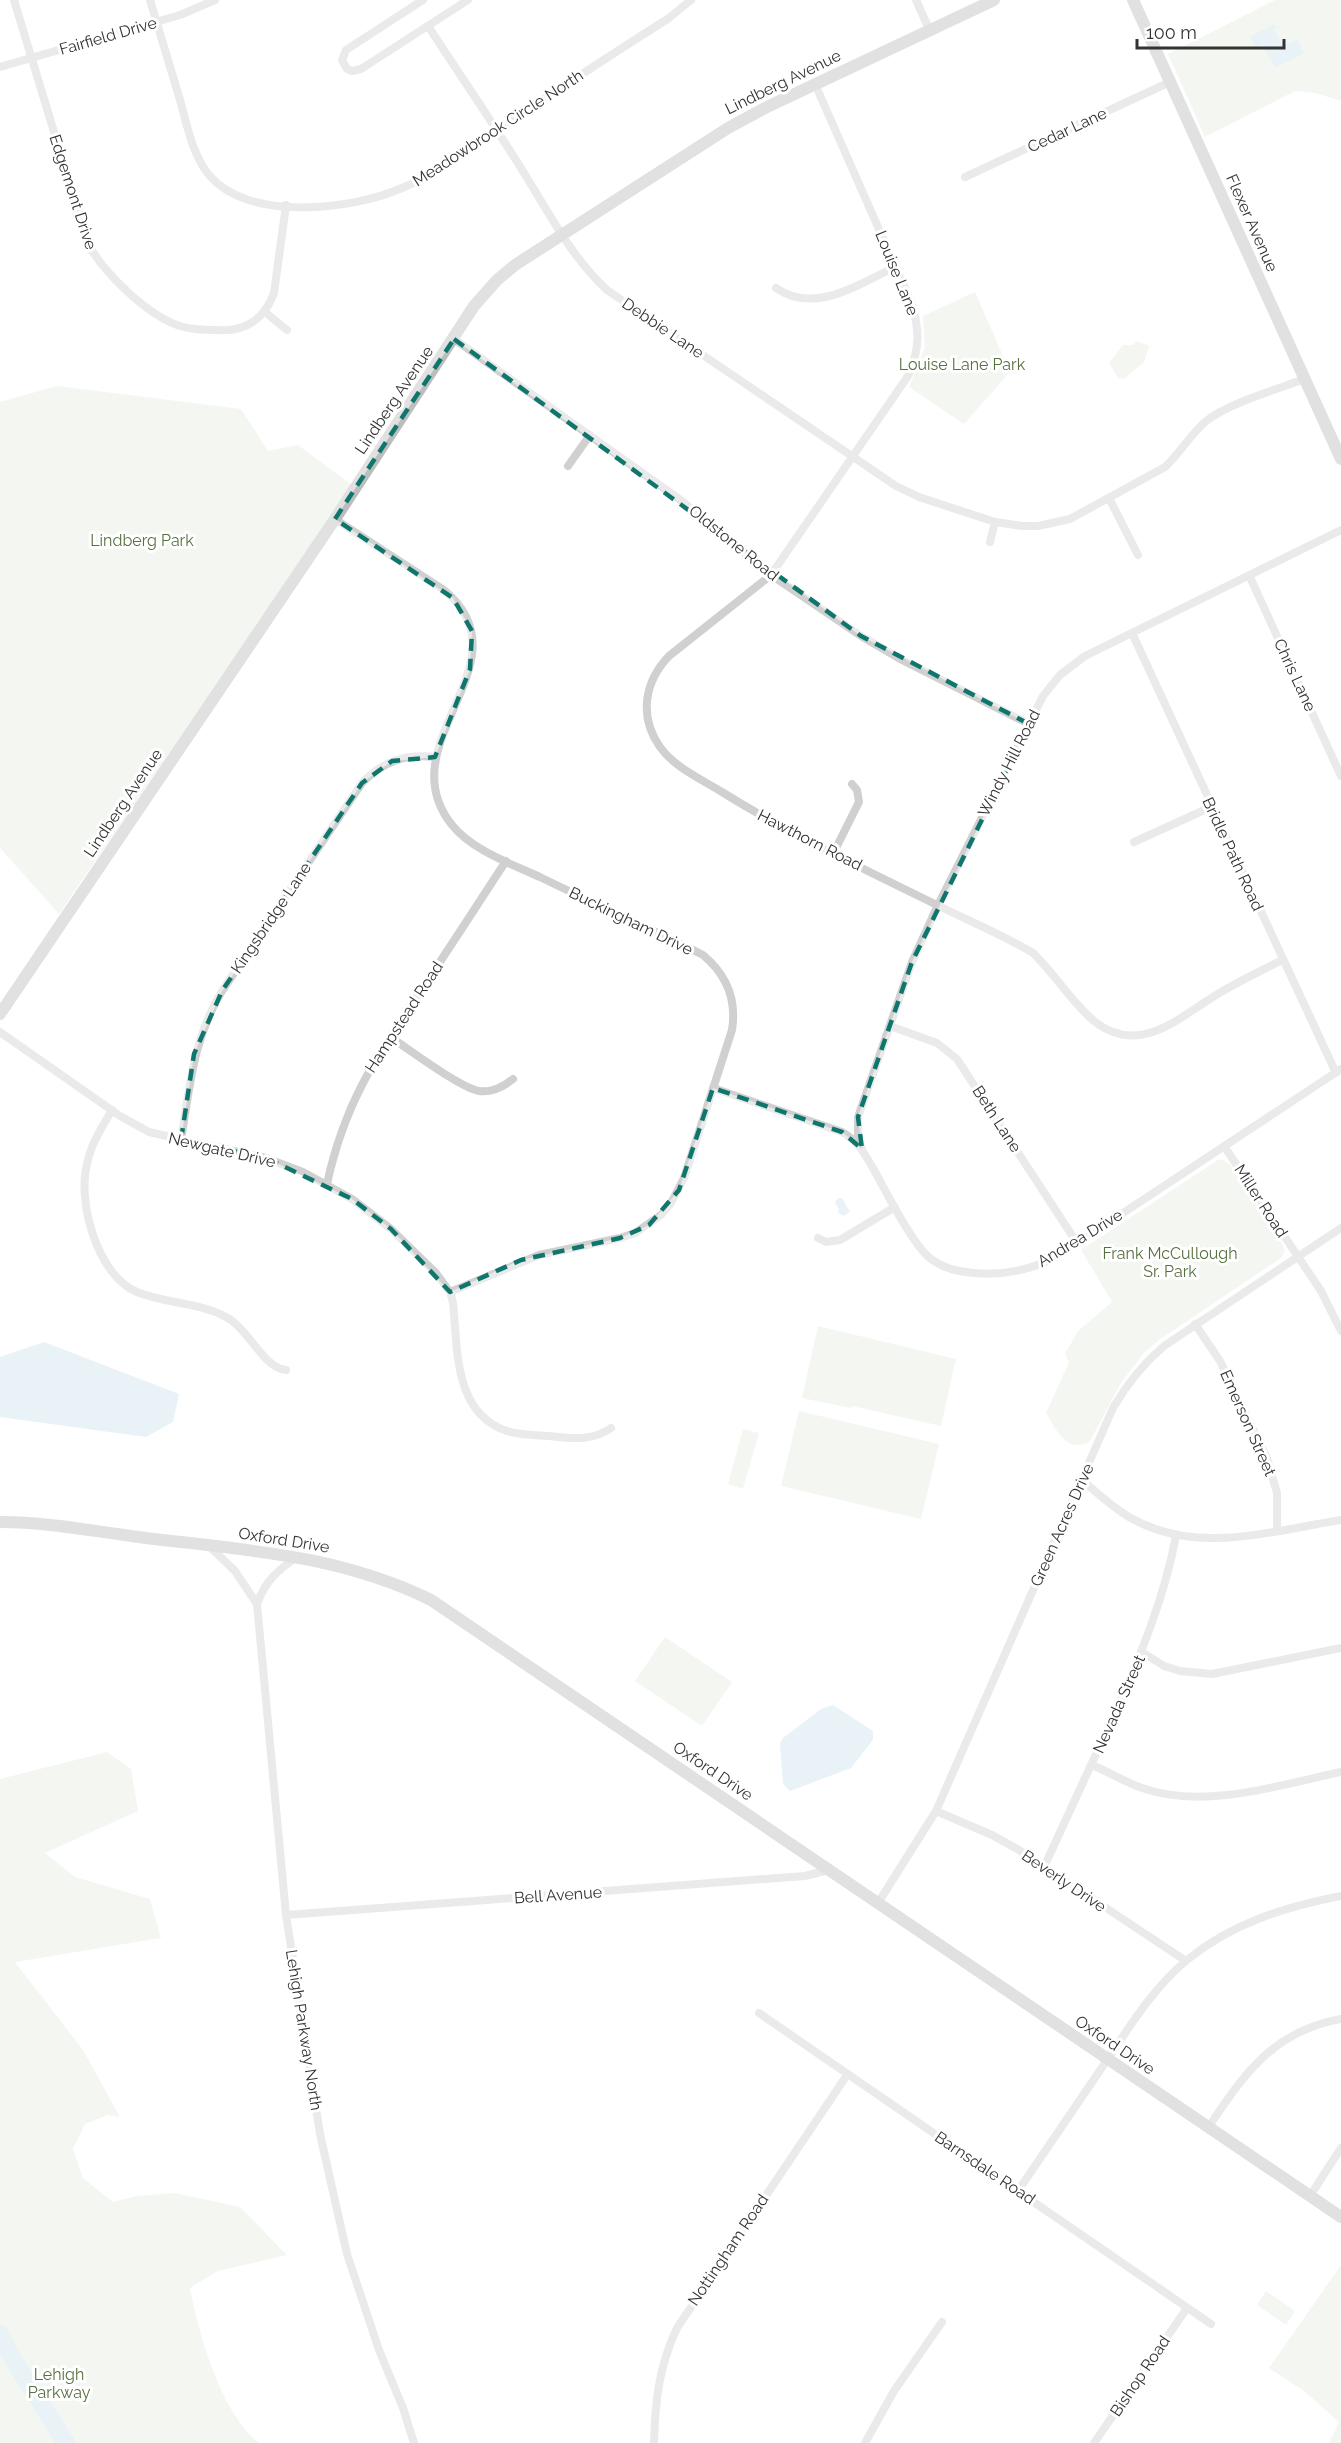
<svg xmlns="http://www.w3.org/2000/svg" width="1341" height="2443" font-family="Raleway,sans-serif">
<style>
.green{fill:#e6ecdf}
.water{fill:#cfe2ee}
.lines{fill:none;stroke-linecap:round;stroke-linejoin:round}
.river{stroke:#cfe2ee;stroke-width:18}
.street{stroke:#d0d0d0;stroke-width:8}
.secondary{stroke:#bdbdbd;stroke-width:12}
.marked{fill:none;stroke:#0f766e;stroke-width:4.5;stroke-dasharray:12 8;stroke-linejoin:round}
.labels{text-anchor:middle;dominant-baseline:central;stroke-width:6;stroke-linejoin:round;paint-order:stroke}
.street-label{font-size:16px;fill:#333;stroke:#fff}
.park-label{font-size:16px;fill:#56703f;stroke:#fff}
</style>
<rect width="100%" height="100%" fill="#fff"/>
<g class="green">
<polygon points="1275,0 1341,0 1341,101 1315,93 1295,91 1205,137 1168,54"/>
<polygon points="975,292 1010,372 964,424 909,387 925,348 923,316"/>
<polygon points="1137,341 1149,346 1144,362 1124,379 1118,378 1109,363 1123,345 1133,345"/>
<polygon points="57,386 241,409 268,451 298,445 352,485 59,914 0,848 0,402"/>
<path d="M 1218,1160 L 1223,1160 L 1230,1164 L 1279,1238 L 1285,1250 L 1281,1258 L 1159,1340 L 1144,1353 L 1121,1383 L 1090,1441 C 1068,1455 1056,1430 1046,1413 L 1069,1362 L 1065,1354 L 1078,1331 L 1112,1302 L 1081,1250 Z"/>
<polygon points="818,1326 956,1359 941,1426 852,1406 851,1408 802,1398"/>
<polygon points="799,1411 939,1444 921,1519 781,1486"/>
<polygon points="743,1429 759,1433 743,1489 728,1484"/>
<polygon points="665,1637 732,1682 702,1726 635,1681"/>
<path d="M 107,1752 L 131,1769 L 138,1811 L 45,1853 L 75,1877 L 150,1899 L 161,1938 L 15,1962 L 83,2050 L 120,2117 L 108,2115 L 85,2124 L 73,2149 L 83,2178 L 113,2202 L 136,2196 L 175,2193 L 240,2207 L 287,2255 L 218,2271 L 190,2288 C 198,2333 222,2415 259,2443 L 0,2443 L 0,1779 Z"/>
<polygon points="1341,2265 1341,2443 1329,2443 1339,2422 1304,2391 1269,2368"/>
<polygon points="1266,2291 1295,2311 1286,2325 1257,2305"/>
</g>
<g class="water">
<polygon points="1272,25 1277,26 1274,30 1283,46 1297,39 1304,53 1275,68 1263,44 1255,48 1250,37"/>
<polygon points="839,1198 842,1198 850,1212 843,1216 838,1212 839,1210 835,1202"/>
<polygon points="44,1342 179,1394 173,1422 146,1437 0,1417 0,1357"/>
<polygon points="833,1705 873,1731 873,1740 851,1768 790,1791 783,1784 780,1743 783,1738 821,1709"/>
</g>
<g class="lines">
<polyline class="river" points="0,2334 11,2356 66,2443"/>
<g class="street">
<path d="M 14,0 L 88,244 C 104,273 148,316 180,326 C 192,330 205,330 217,330 C 245,332 264,320 274,293 L 286,205"/>
<path d="M 150,0 C 160,33 170,67 180,100 C 187,125 192,154 209,175 C 248,222 352,210 402,188 C 441,172 478,143 514,119 C 565,85 617,51 669,18 L 691,0"/>
<polyline points="423,0 346,50 342,60 347,69 352,71 361,69 468,0"/>
<polyline points="916,0 929,29"/>
<path d="M 428,26 C 460,75 493,123 524,173 C 549,213 572,258 607,290 L 896,486 L 919,497 L 995,522 L 1022,526 L 1038,526 L 1070,519 L 1165,467 C 1180,453 1190,435 1205,422 C 1228,403 1276,390 1304,379"/>
<polyline points="0,67 180,15 215,0"/>
<path d="M 815,84 L 911,302 C 920,329 920,350 908,376 L 771,575 L 669,656 C 645,681 638,716 660,747 C 674,767 701,779 722,792 C 791,835 866,870 939,906 C 971,922 1003,935 1033,953 C 1055,974 1071,1002 1094,1021 C 1138,1056 1176,1020 1213,997 C 1235,983 1259,972 1282,960"/>
<polyline points="965,177 1170,82"/>
<path d="M 776,288 C 814,315 859,284 895,267"/>
<polyline points="265,312 287,330"/>
<polyline points="454,339 682,501 771,575 861,636 902,660 1029,724"/>
<polyline points="568,466 590,435"/>
<polyline points="1109,498 1138,555"/>
<path d="M 335,519 L 444,590 C 531,662 386,743 452,825 C 473,851 512,864 542,878 C 595,904 650,928 703,955 C 727,975 737,999 732,1030 L 684,1178 L 671,1203 L 661,1215 L 635,1233 L 620,1238 L 539,1255 L 450,1292"/>
<polyline points="990,542 995,522"/>
<polyline points="1249,575 1341,776"/>
<polyline points="1132,633 1336,1073"/>
<polyline points="1134,842 1211,807"/>
<polyline points="833,854 859,802 857,790 852,784"/>
<polyline points="890,1026 937,1043 957,1059 1077,1243"/>
<path d="M 0,1032 L 120,1116 L 149,1132 L 266,1158 L 303,1172 L 352,1199 L 391,1229 L 436,1273 L 450,1292 L 453,1303 C 458,1348 453,1413 507,1431 C 520,1435 535,1435 548,1436 C 571,1438 591,1442 611,1428"/>
<path d="M 390,1037 C 409,1049 460,1088 479,1091 C 492,1093 503,1087 513,1079"/>
<path d="M 713,1088 L 842,1132 C 858,1141 865,1154 874,1170 C 886,1191 913,1246 931,1259 C 943,1268 960,1272 974,1273 C 1003,1276 1029,1270 1055,1258 L 1341,1069"/>
<path d="M 112,1110 C 102,1127 91,1144 87,1164 C 77,1203 98,1276 137,1292 C 166,1304 199,1302 226,1317 C 250,1330 263,1368 286,1370"/>
<path d="M 181,1140 C 190,1086 193,1039 222,991 L 362,783 C 383,761 405,754 435,757"/>
<polyline points="1224,1146 1321,1291 1341,1331"/>
<polyline points="862,1149 858,1139 858,1117 912,962 938,905 1043,696 1060,675 1085,656 1341,530"/>
<path d="M 327,1184 C 345,1100 379,1053 425,984 C 453,943 479,902 506,861"/>
<polyline points="818,1238 826,1242 840,1240 895,1207"/>
<polyline points="1195,1324 1220,1361 1267,1458 1277,1493 1277,1530"/>
<path d="M 1082,1480 C 1097,1493 1112,1507 1129,1517 C 1196,1556 1270,1531 1341,1520"/>
<polyline points="208,1545 235,1571 257,1604"/>
<path d="M 297,1557 C 278,1570 265,1581 257,1604 L 286,1915 L 320,2134 L 347,2254 L 379,2350 L 403,2408 L 414,2443"/>
<polyline points="1142,1652 1164,1666 1180,1671 1212,1674 1341,1648"/>
<path d="M 1092,1765 C 1109,1772 1125,1782 1142,1788 C 1205,1810 1279,1785 1341,1772"/>
<polyline points="936,1811 992,1835 1019,1850 1186,1961"/>
<path d="M 1044,1867 C 1068,1815 1092,1764 1115,1713 C 1141,1654 1164,1599 1176,1536"/>
<path d="M 878,1903 L 936,1811 L 1113,1408 C 1127,1384 1143,1364 1164,1346 L 1341,1228"/>
<polyline points="286,1915 805,1876 829,1870"/>
<polyline points="759,2013 1211,2324"/>
<path d="M 1208,2128 C 1244,2074 1273,2031 1341,2019"/>
<path d="M 1018,2191 C 1047,2148 1076,2105 1105,2063 C 1130,2026 1153,1988 1187,1960 C 1232,1923 1285,1907 1341,1896"/>
<polyline points="1310,2196 1341,2148"/>
<path d="M 654,2443 C 655,2402 659,2366 677,2328 L 847,2075"/>
<polyline points="865,2443 894,2391 942,2322"/>
<polyline points="1094,2443 1187,2308"/>
</g>
<g class="secondary">
<polyline points="1133,0 1341,459"/>
<polyline points="0,1014 335,519 474,306 497,280 515,265 728,128 769,106 994,0"/>
<path d="M 0,1522 C 48,1522 98,1532 146,1538 C 246,1550 339,1555 431,1600 L 1341,2217"/>
</g>
</g>
<path d="M0 0H1341V2443H0ZM 454,339 L 861,636 L 1029,724 L 912,962 L 858,1117 L 862,1149 L 842,1132 L 713,1088 L 679,1190 L 649,1225 L 620,1238 L 521,1260 L 450,1292 L 391,1229 L 352,1199 L 266,1158 L 181,1140 L 194,1054 L 222,991 L 362,783 L 392,761 L 435,757 L 470,669 L 472,631 L 453,598 L 335,519 Z" fill="#fff" fill-opacity=".55" fill-rule="evenodd"/>
<path class="marked" d="M 454,339 L 861,636 L 1029,724 L 912,962 L 858,1117 L 862,1149 L 842,1132 L 713,1088 L 679,1190 L 649,1225 L 620,1238 L 521,1260 L 450,1292 L 391,1229 L 352,1199 L 266,1158 L 181,1140 L 194,1054 L 222,991 L 362,783 L 392,761 L 435,757 L 470,669 L 472,631 L 453,598 L 335,519 Z"/>
<g class="labels">
<g class="street-label">
<text transform="translate(108 36) rotate(-16)">Fairfield Drive</text>
<text transform="translate(783 82) rotate(-26)">Lindberg Avenue</text>
<text transform="translate(498 128) rotate(-33)">Meadowbrook Circle North</text>
<text transform="translate(1067 130) rotate(-25)">Cedar Lane</text>
<text transform="translate(73 192) rotate(72)">Edgemont Drive</text>
<text transform="translate(1252 223) rotate(66)">Flexer Avenue</text>
<text transform="translate(897 273) rotate(68)">Louise Lane</text>
<text transform="translate(663 328) rotate(34)">Debbie Lane</text>
<text transform="translate(394 400) rotate(-56)">Lindberg Avenue</text>
<text transform="translate(734 543) rotate(39)">Oldstone Road</text>
<text transform="translate(1295 675) rotate(65)">Chris Lane</text>
<text transform="translate(1009 763) rotate(-63)">Windy Hill Road</text>
<text transform="translate(123 803) rotate(-56)">Lindberg Avenue</text>
<text transform="translate(810 840) rotate(27)">Hawthorn Road</text>
<text transform="translate(1233 854) rotate(65)">Bridle Path Road</text>
<text transform="translate(271 918) rotate(-56)">Kingsbridge Lane</text>
<text transform="translate(631 921) rotate(26)">Buckingham Drive</text>
<text transform="translate(404 1017) rotate(-57)">Hampstead Road</text>
<text transform="translate(997 1119) rotate(57)">Beth Lane</text>
<text transform="translate(222 1150) rotate(13)">Newgate Drive</text>
<text transform="translate(1261 1201) rotate(57)">Miller Road</text>
<text transform="translate(1080 1238) rotate(-31)">Andrea Drive</text>
<text transform="translate(1248 1423) rotate(66)">Emerson Street</text>
<text transform="translate(1062 1525) rotate(-66)">Green Acres Drive</text>
<text transform="translate(284 1540) rotate(9)">Oxford Drive</text>
<text transform="translate(1119 1704) rotate(-66)">Nevada Street</text>
<text transform="translate(713 1771) rotate(34)">Oxford Drive</text>
<text transform="translate(1064 1881) rotate(34)">Beverly Drive</text>
<text transform="translate(558 1895) rotate(-4)">Bell Avenue</text>
<text transform="translate(304 2030) rotate(81)">Lehigh Parkway North</text>
<text transform="translate(1115 2045) rotate(34)">Oxford Drive</text>
<text transform="translate(985 2168) rotate(34)">Barnsdale Road</text>
<text transform="translate(728 2250) rotate(-56)">Nottingham Road</text>
<text transform="translate(1140 2376) rotate(-56)">Bishop Road</text>
</g>
<g class="park-label">
<text x="962" y="364">Louise Lane Park</text>
<text x="142" y="540">Lindberg Park</text>
<text x="1170" y="1253">Frank McCullough<tspan x="1170" dy="18">Sr. Park</tspan></text>
<text x="59" y="2374">Lehigh<tspan x="59" dy="18">Parkway</tspan></text>
</g>
</g>
<path d="M1137 39v9h147v-9" fill="none" stroke="#333333" stroke-width="3"/>
<text x="1146" y="39" font-size="18" fill="#333333" stroke="#ffffff" stroke-width="4.5" paint-order="stroke">100 m</text>
</svg>
